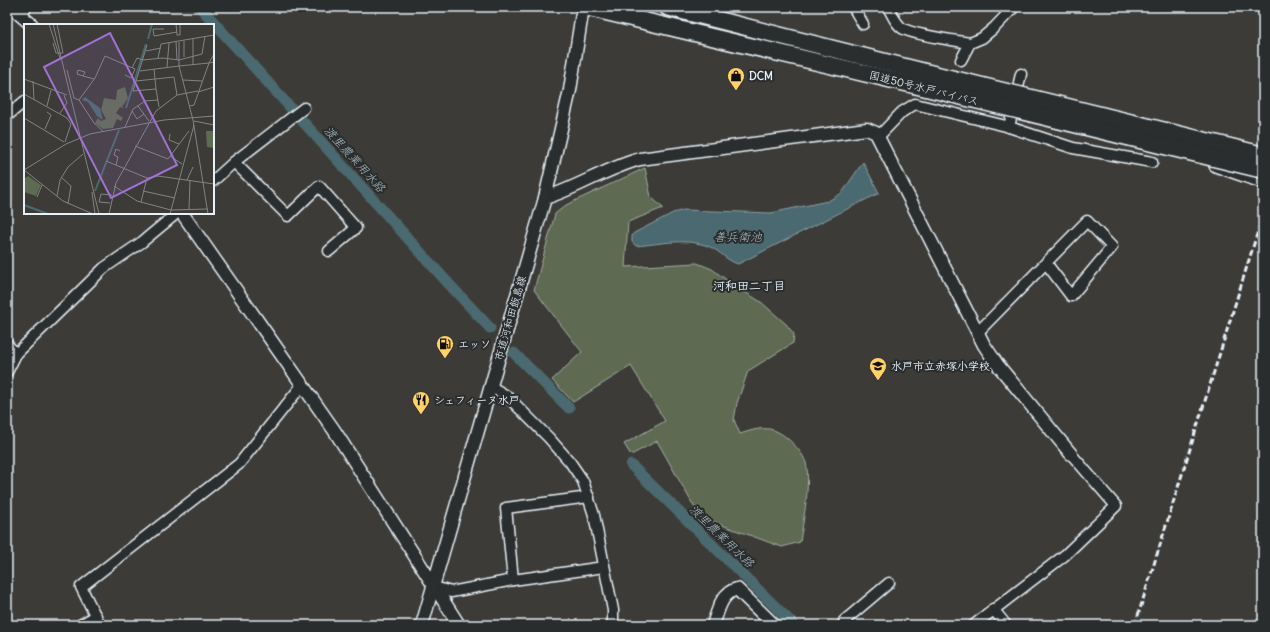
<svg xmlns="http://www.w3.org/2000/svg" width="1270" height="632" font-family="Delius,'Klee One',sans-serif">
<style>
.green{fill:#5e6b53;stroke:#a3aea6}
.water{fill:#4b696f;stroke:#8a9fa6}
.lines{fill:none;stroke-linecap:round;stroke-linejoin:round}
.canal{stroke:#4b696f;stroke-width:11}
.minor-casing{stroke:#e8f1f8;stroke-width:13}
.tertiary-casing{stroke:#e8f1f8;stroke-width:15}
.trunk-casing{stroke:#e8f1f8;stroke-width:19}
.minor{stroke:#2a2d2e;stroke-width:10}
.tertiary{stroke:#2a2d2e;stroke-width:12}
.trunk{stroke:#2a2d2e;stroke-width:16}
.rail{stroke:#e8f1f8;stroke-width:3;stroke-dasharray:6 3;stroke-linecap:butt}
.trunk-bridge-casing{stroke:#e8f1f8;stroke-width:19;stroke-linecap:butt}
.trunk-bridge{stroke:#2a2d2e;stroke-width:16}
.labels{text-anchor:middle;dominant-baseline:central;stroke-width:4;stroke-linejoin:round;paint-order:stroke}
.poi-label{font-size:11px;font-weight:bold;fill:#e8f1f8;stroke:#2a2d2e;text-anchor:start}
.street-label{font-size:11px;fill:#e8f1f8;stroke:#2a2d2e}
.water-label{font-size:12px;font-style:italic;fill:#a9bbc1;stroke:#2a2d2e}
.neighbourhood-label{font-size:12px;font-weight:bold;fill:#e8f1f8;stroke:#2a2d2e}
.inset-river{fill:none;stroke:#4b696f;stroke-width:2}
.inset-road{fill:none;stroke:#818485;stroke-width:1}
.view{fill:#a171d3;fill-opacity:0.15;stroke:#a171d3;stroke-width:2}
.inset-edge{fill:none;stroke:#e8f1f8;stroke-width:2}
</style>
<rect width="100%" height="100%" fill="#3d3b38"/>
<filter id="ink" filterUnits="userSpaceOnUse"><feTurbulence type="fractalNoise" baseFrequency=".025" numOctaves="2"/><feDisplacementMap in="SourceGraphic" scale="8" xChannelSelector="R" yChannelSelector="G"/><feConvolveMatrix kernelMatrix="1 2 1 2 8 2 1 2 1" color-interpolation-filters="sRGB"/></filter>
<g filter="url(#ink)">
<path class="green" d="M 645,168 L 651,197 L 663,208 L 628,222 L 625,267 L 697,263 L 712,269 L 732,284 L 761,302 L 786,324 L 794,334 L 793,343 L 748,371 L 737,403 L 734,420 L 740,434 C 759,428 771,424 788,439 C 794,444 804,455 806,463 C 811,481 803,522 800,542 L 782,547 L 700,517 L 657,441 L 631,455 L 624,444 L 665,421 L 631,366 L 573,402 L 552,380 L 582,352 L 534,290 L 555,214 L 566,205 Z"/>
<path class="water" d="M 863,162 L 879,193 L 738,264 C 727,261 720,251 710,247 C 687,237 660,244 636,246 L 632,242 L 632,236 L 634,233 L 673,213 L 684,210 L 771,213 L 828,201 L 842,193 Z"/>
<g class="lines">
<g class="canal">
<polyline points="200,7 448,283 490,328"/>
<polyline points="514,353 569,408"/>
<polyline points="631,465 794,625"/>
</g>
<defs>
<g id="minor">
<polyline points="853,7 863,24"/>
<path d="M 888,7 C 892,14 895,23 902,28 C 910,34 957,41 970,43"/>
<polyline points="21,16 26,7"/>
<polyline points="961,60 970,43 982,38 995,27 1014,7"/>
<polyline points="7,116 25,101"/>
<polyline points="1009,127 1021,74"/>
<polyline points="878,137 902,112 915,104 1006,126 1073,148 1152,162"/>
<polyline points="234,162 288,216 319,186 356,228 329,251"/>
<polyline points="213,181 234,162 304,108"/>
<polyline points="978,332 1087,221 1112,247 1071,296 1046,263"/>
<polyline points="7,344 16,354"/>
<polyline points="7,372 16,354 104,268 142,242 177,213"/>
<polyline points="490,386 507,396 549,438 570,462 583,481 594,515 613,610 613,625"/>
<polyline points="513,580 506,508 589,497"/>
<polyline points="434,587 451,592 513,580 604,567"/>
<polyline points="993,609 1006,625"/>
<polyline points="80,625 96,616"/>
<polyline points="100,625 81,587 239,464 303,384"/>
<polyline points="847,625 844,621 889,583"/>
<polyline points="974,625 1065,555 1116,506 1071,454"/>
</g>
<g id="tertiary">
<polyline points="11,7 32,25"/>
<path d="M 545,198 C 577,188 607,168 640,159 L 859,130 L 867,129 L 876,133 L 984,345 L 997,364 L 1071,454"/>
<polyline points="182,213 334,430 459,625"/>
<polyline points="422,625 545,198 570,90 583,7"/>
<path d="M 713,625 C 718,611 721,593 737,589 L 774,625"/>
</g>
<g id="trunk">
<polyline points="585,7 914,85"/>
<polyline points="667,7 917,70"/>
<polyline points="1217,164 1263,180"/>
</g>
</defs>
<use href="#minor" class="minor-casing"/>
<use href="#tertiary" class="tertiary-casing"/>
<use href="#trunk" class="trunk-casing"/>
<use href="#minor" class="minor"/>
<use href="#tertiary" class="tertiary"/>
<use href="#trunk" class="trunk"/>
<polyline class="rail" points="1135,625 1263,215"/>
<defs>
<g id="trunk-bridge">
<polyline points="917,70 1263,155"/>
<polyline points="914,85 1263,170"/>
</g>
</defs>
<use href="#trunk-bridge" class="trunk-bridge-casing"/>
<use href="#trunk-bridge" class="trunk-bridge"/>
</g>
</g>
<defs>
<symbol id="shop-pin" viewBox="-11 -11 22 30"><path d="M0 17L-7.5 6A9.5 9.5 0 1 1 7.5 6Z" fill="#ffd166" stroke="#2a2d2e"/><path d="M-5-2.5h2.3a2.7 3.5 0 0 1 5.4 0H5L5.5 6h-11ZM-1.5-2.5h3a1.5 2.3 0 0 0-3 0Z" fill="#111"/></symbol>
<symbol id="fuel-pin" viewBox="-11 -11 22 30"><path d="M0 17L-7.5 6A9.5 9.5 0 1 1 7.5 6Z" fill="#ffd166" stroke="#2a2d2e"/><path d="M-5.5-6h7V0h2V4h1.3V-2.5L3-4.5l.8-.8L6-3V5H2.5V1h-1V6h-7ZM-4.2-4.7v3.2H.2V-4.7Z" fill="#111"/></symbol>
<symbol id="school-pin" viewBox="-11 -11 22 30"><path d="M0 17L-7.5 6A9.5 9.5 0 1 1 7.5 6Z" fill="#ffd166" stroke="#2a2d2e"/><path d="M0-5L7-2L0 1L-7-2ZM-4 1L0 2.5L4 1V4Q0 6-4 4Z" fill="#111"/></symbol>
<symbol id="restaurant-pin" viewBox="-11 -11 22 30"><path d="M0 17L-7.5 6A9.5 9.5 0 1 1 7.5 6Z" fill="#ffd166" stroke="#2a2d2e"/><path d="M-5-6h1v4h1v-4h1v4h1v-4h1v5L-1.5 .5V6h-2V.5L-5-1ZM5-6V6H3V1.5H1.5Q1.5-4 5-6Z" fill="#111"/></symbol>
</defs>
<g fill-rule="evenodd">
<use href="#shop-pin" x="726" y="66" width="20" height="27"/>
<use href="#fuel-pin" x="435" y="334" width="20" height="27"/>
<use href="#school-pin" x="868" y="356" width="20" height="27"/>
<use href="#restaurant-pin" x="411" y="390" width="20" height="27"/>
</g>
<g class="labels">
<g class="poi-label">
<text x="749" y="76">DCM</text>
<text x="458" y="344">エッソ</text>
<text x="891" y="366">水戸市立赤塚小学校</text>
<text x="434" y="400">シェフィーヌ水戸</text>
</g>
<g class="street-label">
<text transform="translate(924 88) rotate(14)">国道50号水戸バイパス</text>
<text transform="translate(510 318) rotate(-74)">市道河和田飯島線</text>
</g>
<g class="water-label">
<text transform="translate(355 159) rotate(48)">渡里農業用水路</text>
<text x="738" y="236">善兵衛池</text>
<text transform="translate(722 536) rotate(44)">渡里農業用水路</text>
</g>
<g class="neighbourhood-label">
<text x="749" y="285">河和田二丁目</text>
</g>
</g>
<g transform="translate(24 24)">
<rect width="190" height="190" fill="#3d3b38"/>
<path d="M 101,63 L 104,74 L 98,83 L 101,85 L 96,83 L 92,89 L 99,94 L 97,97 L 93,95 L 89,104 L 79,105 L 71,99 L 74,94 L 77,97 L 82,95 L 77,86 L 80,74 L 92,76 L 93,66 ZM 182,107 L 190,107 L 190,124 L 183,123 ZM 4,152 L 17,161 L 12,172 L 0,168 L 0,155 Z" fill="#5e6b53"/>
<path d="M 61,73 L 76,84 L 79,96 L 73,92 L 64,78 L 58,76 Z" fill="#4b696f"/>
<path class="inset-river" d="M 124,15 L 128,0M 102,84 L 122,20M 71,167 L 95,106M 0,181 L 24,190"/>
<path class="inset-road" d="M 25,0 L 36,34M 29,0 L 75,190M 152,0 L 153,11 L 156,11 L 156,0M 140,5 L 129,5 L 130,12 L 153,8M 152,17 L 153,36M 29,19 L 32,29 L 39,29 L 33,0M 123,21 L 109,67 L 132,65 L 135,83M 122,27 L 137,24M 160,33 L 160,17M 134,34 L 137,20 L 190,11M 169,41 L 169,14M 143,43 L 145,19M 108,44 L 113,34 L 119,36 L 139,34 L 155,36 L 178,30 L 181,12M 130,45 L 132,65M 43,46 L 50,74 L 55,76M 116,47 L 155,42 L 155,18M 59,52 L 61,48 L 54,46 L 53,50 L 59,52 L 70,55M 0,55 L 43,71M 159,56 L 178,57M 9,57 L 10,76M 112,57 L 150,53 L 153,71M 174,68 L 190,63M 0,70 L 43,94 L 47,100 L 41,118M 23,82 L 27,66M 114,82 L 125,97M 166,82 L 170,81 L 185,39 L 190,38M 108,87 L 113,95 L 120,90M 36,89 L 43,79 L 40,71M 0,94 L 40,118M 170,97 L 190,101M 101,103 L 109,85 L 121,77 L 134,76M 21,105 L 27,91 L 23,88M 79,107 L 70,99 L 55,76 L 71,54 L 81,32 L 111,45 L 107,54 L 101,51M 146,110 L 145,116 L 155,120M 111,122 L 144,135 L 165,107M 146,132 L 158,140M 82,137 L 123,154 L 134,152 L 190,160M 92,141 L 94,133 L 90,131 L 92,125 L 96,127M 0,146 L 42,120 L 66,110 L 140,96 L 190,92M 0,146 L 39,177 L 69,190M 38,154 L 47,162 L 44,180M 163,156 L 169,143M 90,162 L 113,177 L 147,186 L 184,185M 119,167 L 151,174M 68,168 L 71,190M 33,172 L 36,156 L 44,143 L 59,130M 13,173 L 18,161M 117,178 L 123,154M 86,179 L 75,178 L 77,170 L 88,171M 165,185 L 166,156M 85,190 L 92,159 L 132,87 L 153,71 L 174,67M 146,190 L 170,101M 184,190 L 169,96 L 155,42 L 185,39 L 190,30"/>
<path class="view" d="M 86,9 L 153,141 L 87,174 L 20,43 Z"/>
<rect width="190" height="190" class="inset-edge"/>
</g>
<rect width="1270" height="632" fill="none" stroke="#2a2d2e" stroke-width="24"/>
<rect x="12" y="12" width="1246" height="608" fill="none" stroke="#e8f1f8" stroke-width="1.5" filter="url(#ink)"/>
</svg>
